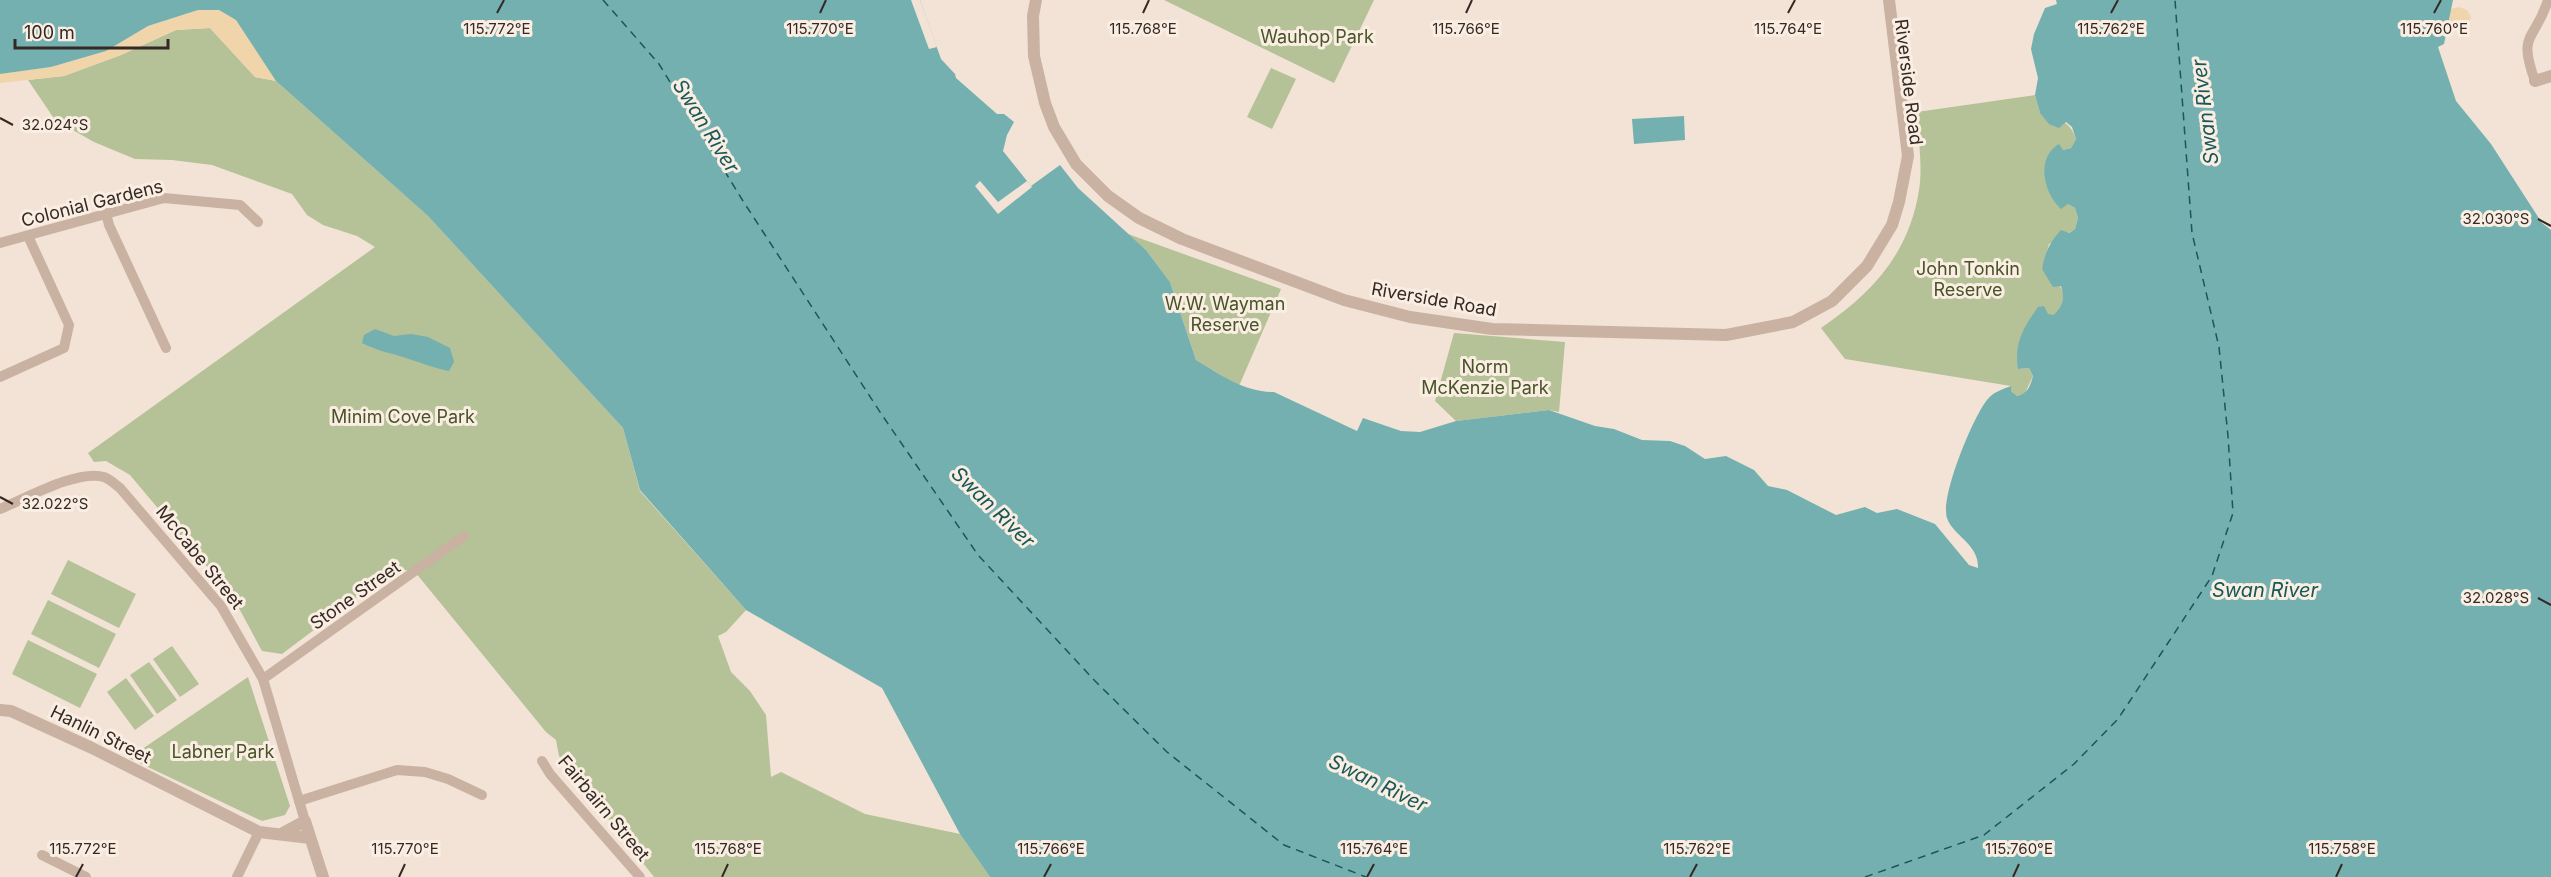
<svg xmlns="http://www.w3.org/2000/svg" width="2551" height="877" font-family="Inter,sans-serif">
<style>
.green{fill:#b5c196}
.sand{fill:#f0d4aa}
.water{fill:#74b0af}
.pier{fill:#f2e3d6}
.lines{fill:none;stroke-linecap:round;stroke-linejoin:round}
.ferry{stroke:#185858;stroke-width:1.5;stroke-dasharray:8 6;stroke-linecap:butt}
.minor{stroke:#cab2a2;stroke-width:10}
.tertiary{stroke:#cab2a2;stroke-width:12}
.ticks{fill:none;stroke:#342925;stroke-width:2}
.labels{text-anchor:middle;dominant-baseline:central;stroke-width:6;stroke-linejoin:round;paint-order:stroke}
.park-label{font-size:18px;fill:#465427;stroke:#faede2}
.street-label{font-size:18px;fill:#342925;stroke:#faede2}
.water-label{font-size:20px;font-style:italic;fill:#185858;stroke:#faede2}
.ticks-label{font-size:15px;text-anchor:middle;fill:#342925;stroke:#faede2;stroke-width:6;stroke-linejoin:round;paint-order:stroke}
</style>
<rect width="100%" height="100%" fill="#f2e3d6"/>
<g class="green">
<polygon points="1164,0 1374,0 1334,83"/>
<polygon points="210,28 255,77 276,81 428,216 623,428 640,491 746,610 726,632 718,636 731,672 750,691 766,715 771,777 781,772 865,814 960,834 990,877 654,877 559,756 556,740 546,732 415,572 408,570 392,571 282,654 262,651 234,599 130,475 106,461 94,462 88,453 375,247 357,236 323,225 307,215 292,194 212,165 172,160 135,159 94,142 55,120 28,80 64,76 121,55 176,30"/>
<polygon points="1271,68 1296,79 1272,129 1247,117"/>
<path d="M 2035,95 L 2040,113 C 2057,119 2070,120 2076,139 L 2071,148 L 2063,150 L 2068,204 L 2075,208 L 2078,218 L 2075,229 L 2049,244 L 2042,269 C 2059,284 2073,292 2055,315 L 2048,315 L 2019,369 L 2029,368 L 2033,376 L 2025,393 L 2017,396 L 2011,391 L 2011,386 L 1845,359 L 1821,328 C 1872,293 1909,254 1919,190 C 1923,166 1918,137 1917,112 Z"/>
<polygon points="1128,234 1281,289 1239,386 1196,360 1170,282 1146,250"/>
<polygon points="1454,333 1565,342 1559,412 1549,410 1456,421 1435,401"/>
<polygon points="68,560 136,594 119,628 51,594"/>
<polygon points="48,600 116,634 99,668 31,634"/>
<polygon points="28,640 97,674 80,708 12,674"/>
<polygon points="172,646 199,684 180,697 153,659"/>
<polygon points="149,662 177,700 157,714 130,675"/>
<polygon points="248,677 290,806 285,815 262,821 129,758"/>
<polygon points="126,678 154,716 135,730 107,692"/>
</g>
<g class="sand">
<polygon points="2459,7 2467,10 2471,17 2466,30 2462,32 2448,26 2451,9"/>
<polygon points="198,10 219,10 236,20 276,81 255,77 210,28 176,30 121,55 64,76 0,83 0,74 51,67 106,51 148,26"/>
</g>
<g class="water">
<path d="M 0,0 L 920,0 L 941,59 L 955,74 L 956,78 L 997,114 L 1004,114 L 1014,122 L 1007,135 L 1003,151 L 1031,186 L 1060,165 L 1078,188 L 1146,250 L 1170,282 L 1196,360 C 1221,375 1244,392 1274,392 L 1357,431 L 1363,418 L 1401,431 L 1420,432 L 1456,421 L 1549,410 L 1595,426 L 1614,429 L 1642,440 L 1670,441 L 1685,446 L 1705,459 L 1726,456 L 1754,470 L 1768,486 L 1787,490 L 1836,515 L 1865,507 L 1877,513 L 1897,509 L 1935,524 L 1969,565 L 1978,568 C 1979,544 1953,536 1947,518 C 1940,497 1973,417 1987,400 C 1993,392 2003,389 2011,386 L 2011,391 L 2017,396 C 2028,393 2030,387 2033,376 L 2029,368 L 2018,369 C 2014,343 2023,328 2038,307 L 2044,306 L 2048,314 L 2054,315 C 2063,305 2065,299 2061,286 L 2053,287 L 2042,269 C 2045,252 2050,242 2061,230 L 2069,233 L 2075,229 L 2078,218 L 2075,208 L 2068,204 L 2061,209 C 2044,194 2035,158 2059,144 L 2063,150 L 2071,148 L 2076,139 L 2072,127 L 2066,122 L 2059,128 L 2049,124 L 2040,113 L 2035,95 L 2038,78 L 2031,49 L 2034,34 L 2045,8 L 2057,4 L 2056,0 L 2453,0 L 2444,44 L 2438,47 L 2456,101 L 2491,144 L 2542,223 L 2551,230 L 2551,877 L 990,877 L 960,834 L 882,688 L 746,610 L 640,490 L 623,428 L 428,216 L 276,81 L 236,20 L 219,10 L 198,10 L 148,26 L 106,51 L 51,67 L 0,74 Z"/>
<polygon points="1684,116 1685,140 1634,144 1632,119"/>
<path d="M 375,329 L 394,336 L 411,334 L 428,337 L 450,348 L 454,362 L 449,371 C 433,368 419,362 403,357 C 389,353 376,350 362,343 L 364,335 Z"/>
</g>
<g class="pier">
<polygon points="911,0 920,0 937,47 929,49"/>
<polygon points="980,181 998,202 1027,181 1032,187 998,214 975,186"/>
</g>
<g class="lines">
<g class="ferry">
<polyline points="603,0 659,64 743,201 882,415 978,555 1095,681 1167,752 1284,845 1366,877"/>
<polyline points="1865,877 1984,835 2074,764 2118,719 2212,576 2233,513 2228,436 2219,347 2192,233 2175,0"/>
</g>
<g class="minor">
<path d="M 2535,81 C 2517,31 2535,42 2548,0"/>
<polyline points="106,213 109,225 166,348"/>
<polyline points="0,243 164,198 240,205 258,222"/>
<polyline points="0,377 64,348 69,325 28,236"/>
<path d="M 0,509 C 25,499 77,469 104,477 C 110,479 116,485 120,488 L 221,606 L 263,679 L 305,821"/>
<polyline points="263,679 464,536"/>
<polyline points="542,761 550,774 640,877"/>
<polyline points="299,801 397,770 425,772 448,779 482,795"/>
<polyline points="42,855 86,877"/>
<polyline points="237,877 259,832"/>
</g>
<g class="tertiary">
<polyline points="1036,0 1033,16 1034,56 1045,103 1054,127 1076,164 1108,196 1139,218 1182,239 1344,300 1410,317 1492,329 1726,335 1793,322 1832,301 1867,266 1892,225 1899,202 1908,156 1889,0"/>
<polyline points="2535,81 2551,76"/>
<polyline points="0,710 11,711 92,748 259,832 310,838"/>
<polyline points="283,833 305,821 323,877"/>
</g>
</g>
<path class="ticks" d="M 497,13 L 504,0M 820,13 L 826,0M 1143,13 L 1149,0M 1466,13 L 1472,0M 1788,13 L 1795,0M 2111,13 L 2118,0M 2434,13 L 2441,0M 0,118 L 13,125M 2538,219 L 2551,226M 0,497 L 13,504M 2538,598 L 2551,605M 76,877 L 83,864M 399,877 L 405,864M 722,877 L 728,864M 1044,877 L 1051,864M 1367,877 L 1374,864M 1690,877 L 1697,864M 2013,877 L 2019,864M 2336,877 L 2342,864"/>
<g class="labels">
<g class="park-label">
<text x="1317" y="36">Wauhop Park</text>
<text x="1968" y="268">John Tonkin<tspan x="1968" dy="21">Reserve</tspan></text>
<text x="1225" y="303">W.W. Wayman<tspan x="1225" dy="21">Reserve</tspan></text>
<text x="1485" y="366">Norm<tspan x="1485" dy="21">McKenzie Park</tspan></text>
<text x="403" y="416">Minim Cove Park</text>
<text x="223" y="751">Labner Park</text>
</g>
<g class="street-label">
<text transform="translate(1909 82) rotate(83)">Riverside Road</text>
<text transform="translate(92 203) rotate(-14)">Colonial Gardens</text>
<text transform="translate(1434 299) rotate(10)">Riverside Road</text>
<text transform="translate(200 557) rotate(51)">McCabe Street</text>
<text transform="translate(355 595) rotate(-35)">Stone Street</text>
<text transform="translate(101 734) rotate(26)">Hanlin Street</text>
<text transform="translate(604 808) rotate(50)">Fairbairn Street</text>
</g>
<g class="water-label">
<text transform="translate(2205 112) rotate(-97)">Swan River</text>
<text transform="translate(706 126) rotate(58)">Swan River</text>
<text transform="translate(993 507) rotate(44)">Swan River</text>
<text x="2265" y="590">Swan River</text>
<text transform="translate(1378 783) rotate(26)">Swan River</text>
</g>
</g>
<g class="ticks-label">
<text x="497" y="34">115.772°E</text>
<text x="820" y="34">115.770°E</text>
<text x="1143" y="34">115.768°E</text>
<text x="1466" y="34">115.766°E</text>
<text x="1788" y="34">115.764°E</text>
<text x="2111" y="34">115.762°E</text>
<text x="2434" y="34">115.760°E</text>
<text x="55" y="130">32.024°S</text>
<text x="2496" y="224">32.030°S</text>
<text x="55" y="509">32.022°S</text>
<text x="2496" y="603">32.028°S</text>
<text x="83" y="854">115.772°E</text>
<text x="405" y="854">115.770°E</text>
<text x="728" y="854">115.768°E</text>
<text x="1051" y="854">115.766°E</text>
<text x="1374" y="854">115.764°E</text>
<text x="1697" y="854">115.762°E</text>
<text x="2019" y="854">115.760°E</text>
<text x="2342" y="854">115.758°E</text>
</g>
<path d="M15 39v9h153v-9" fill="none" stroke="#342925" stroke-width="3"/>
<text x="24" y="39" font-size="18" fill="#342925" stroke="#faede2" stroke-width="4.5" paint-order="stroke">100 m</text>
</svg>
